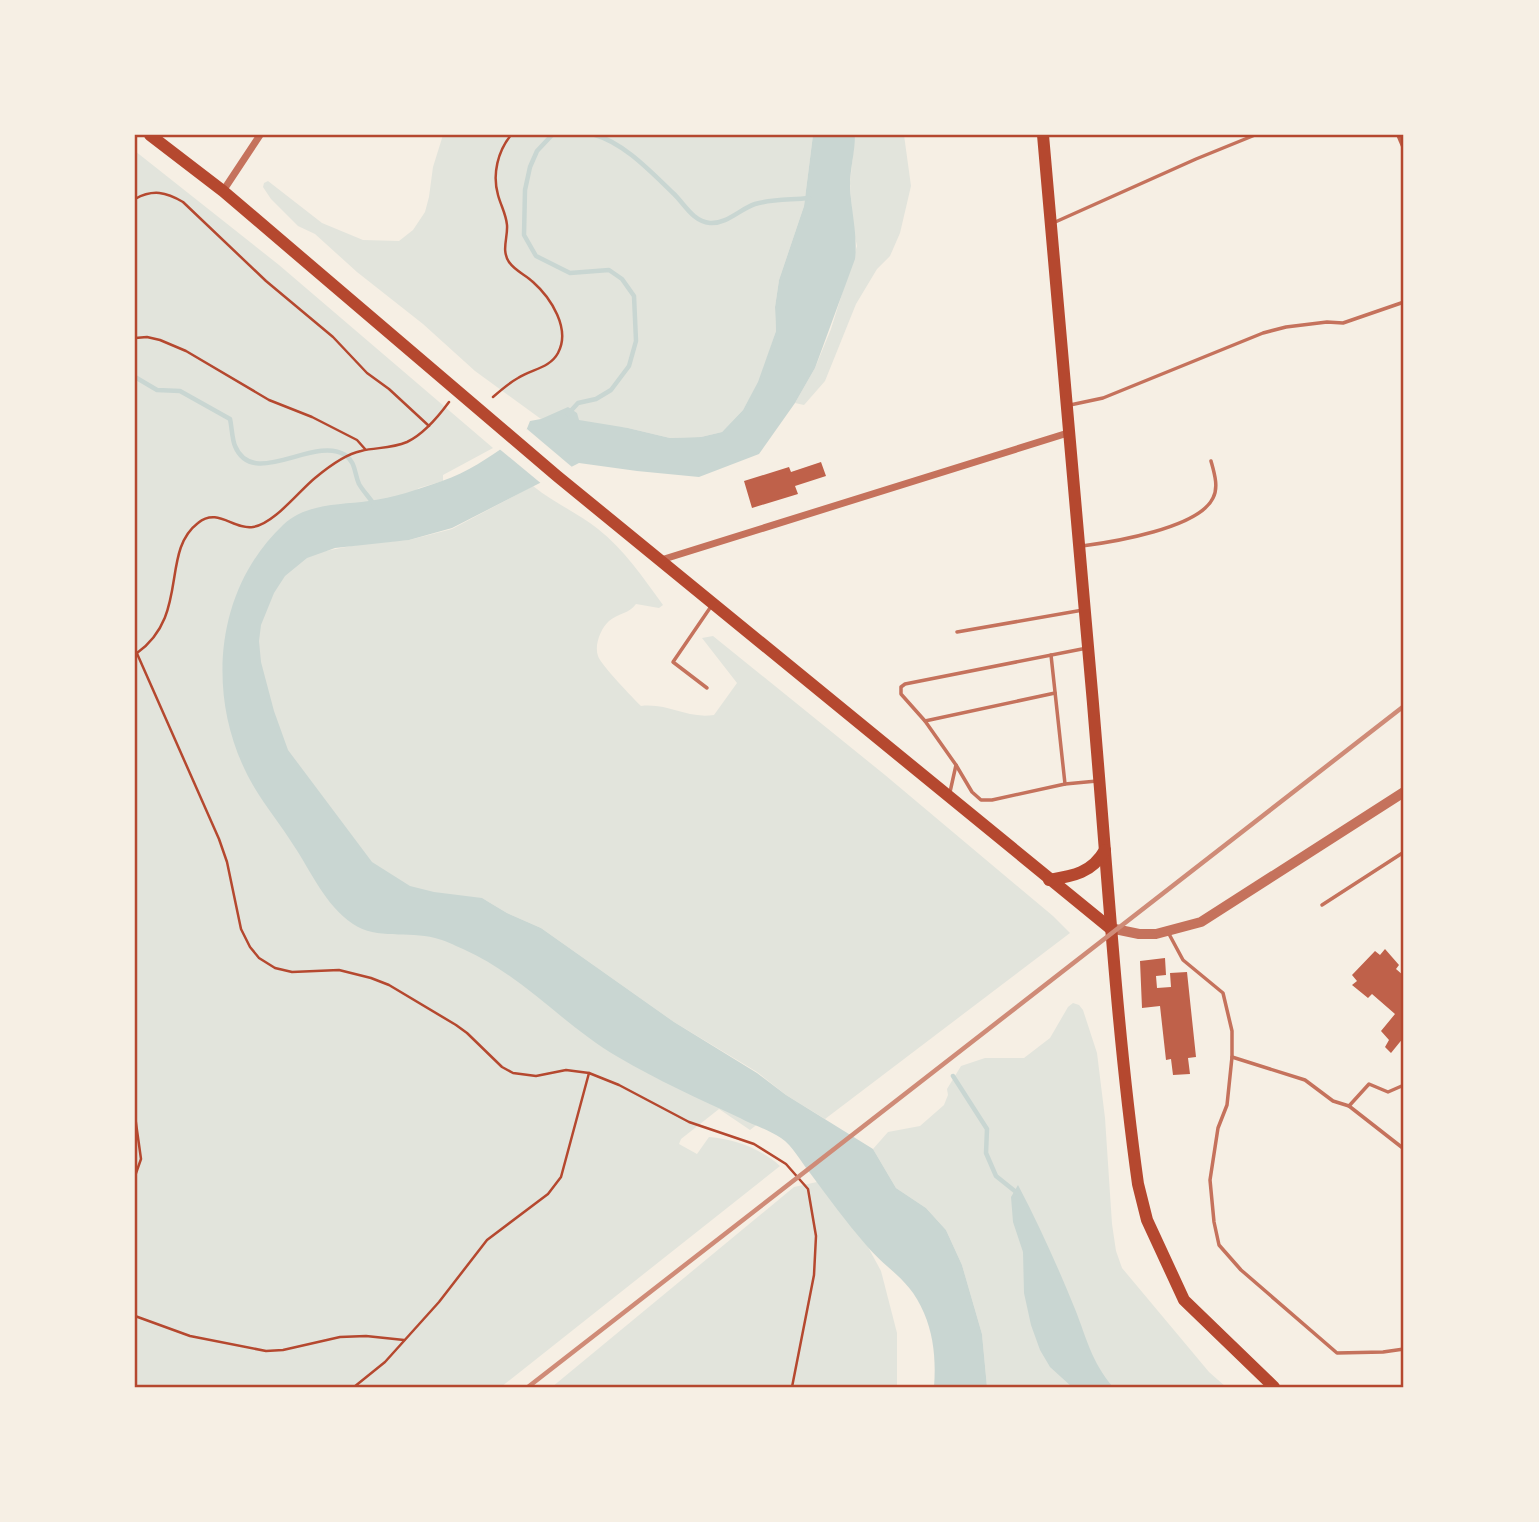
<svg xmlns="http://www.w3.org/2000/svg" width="1539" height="1522" font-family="'Work Sans',sans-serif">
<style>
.green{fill:#e2e4dc}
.water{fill:#c9d6d2}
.pier{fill:#f6efe4}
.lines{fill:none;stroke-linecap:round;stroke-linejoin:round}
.stream{stroke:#c9d6d2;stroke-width:4.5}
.building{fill:#bf614a}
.path{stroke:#b5482f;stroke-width:2.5}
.service{stroke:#c5725c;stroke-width:3.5}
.minor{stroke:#c5725c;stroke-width:7}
.tertiary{stroke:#c5725c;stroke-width:10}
.primary{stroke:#b5482f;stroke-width:12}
.rail{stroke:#cf8b77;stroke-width:4.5}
.neatline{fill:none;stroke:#b5482f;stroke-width:2.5}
</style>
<rect width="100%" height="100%" fill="#f6efe4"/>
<g class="green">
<polygon points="443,135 813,135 804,206 779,280 775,307 776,331 759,382 743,410 722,432 701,437 670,438 628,428 541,419 475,371 423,324 357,272 315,234 298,226 271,199 263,187 264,183 268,181 322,223 363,240 399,241 413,230 425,212 429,197 433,167"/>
<polygon points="855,135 904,135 911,186 900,233 890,256 877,269 856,304 825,381 804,405 795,403 815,368 831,329 857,246 853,228 850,183"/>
<path d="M 135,151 L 279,265 L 493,448 L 443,475 L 443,481 L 419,488 L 325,551 L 367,543 L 409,540 L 452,529 L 533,486 C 554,503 578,513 598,529 C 624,549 644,579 663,605 L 659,608 L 636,604 C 629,614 618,613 609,621 C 601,628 594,645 598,656 C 601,665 633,698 641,706 C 670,703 685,719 714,715 L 737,683 L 702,638 L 713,636 L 885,775 L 1053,916 L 1070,933 L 825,1119 L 786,1095 L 757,1072 L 674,1022 L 541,928 L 507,913 L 482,898 L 782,1105 L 750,1130 L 719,1109 L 681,1139 L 679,1144 L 697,1154 L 709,1137 C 735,1139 761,1149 780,1166 L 501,1387 L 135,1387 Z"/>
<polygon points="1073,1003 1079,1005 1083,1010 1097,1053 1105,1118 1112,1224 1116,1251 1122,1268 1209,1372 1226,1387 987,1387 982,1334 962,1265 946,1230 926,1208 896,1188 873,1149 888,1132 920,1126 944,1105 948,1095 947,1089 961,1066 985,1058 1024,1058 1050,1038 1068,1007"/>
<polygon points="817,1182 868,1247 881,1271 897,1333 897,1387 552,1387 794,1187"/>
</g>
<g class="water">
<path d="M 813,135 L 855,135 C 855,152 850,169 850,186 C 851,210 858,236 855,259 L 815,368 L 795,403 L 759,454 L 699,477 L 637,471 L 579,463 L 452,528 L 409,540 L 335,548 L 307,558 L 285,576 L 274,593 L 261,625 L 259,641 L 261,662 L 274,711 L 288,750 L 372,862 L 410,886 L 434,892 L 482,898 L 507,913 L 541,928 L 674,1022 L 757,1073 L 786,1095 L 873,1149 L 896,1188 L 926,1208 L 946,1230 L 962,1265 L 982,1334 L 987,1387 L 934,1387 C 936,1362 934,1336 924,1313 C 910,1279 888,1271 866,1245 C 846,1222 828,1197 810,1173 C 801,1162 793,1146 781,1138 C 769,1130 753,1125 740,1118 C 699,1099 657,1080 618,1057 C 563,1025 522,975 463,949 C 454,945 444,940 435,938 C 408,931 377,940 353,924 C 325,905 312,873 294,846 C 278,820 258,798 245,770 C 206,689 217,587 283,525 C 306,503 340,505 369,501 C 393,498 419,489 442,481 C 474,470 499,450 526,431 L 530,421 L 541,419 L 568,407 L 577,413 L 579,420 L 628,428 L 670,438 L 701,437 L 722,432 L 743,410 L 758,382 L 776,331 L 775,307 L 779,280 L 804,206 Z"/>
<path d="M 1018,1185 C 1039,1225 1058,1267 1075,1309 C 1087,1339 1091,1361 1113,1387 L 1072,1387 L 1050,1367 L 1040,1350 L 1031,1325 L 1024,1293 L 1023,1252 L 1013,1222 L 1011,1197 Z"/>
</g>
<polygon class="pier" points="527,429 572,467 543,485 497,447"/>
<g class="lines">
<g class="stream">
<polyline points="552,135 537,151 530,167 525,190 524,235 536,256 570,273 609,270 622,279 634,296 636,341 629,366 611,390 596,399 578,403 568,414"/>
<path d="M 595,135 C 624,143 651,172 673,193 C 684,203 692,221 710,223 C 727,224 740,209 755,204 C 772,199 791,200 809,198"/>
<path d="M 135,377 L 157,390 L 180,391 L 230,419 C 232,428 232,439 235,446 C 253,490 314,435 345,455 C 356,462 354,473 359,484 C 363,491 370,498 375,506"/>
<polyline points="953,1076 987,1129 986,1153 996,1176 1016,1192"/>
</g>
</g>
<g class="building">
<polygon points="1396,135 1404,135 1404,154"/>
<polygon points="821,462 826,476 795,486 798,494 752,508 744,481 789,467 791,472"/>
<polygon points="1385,949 1399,965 1396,969 1404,976 1404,1037 1391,1053 1385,1047 1389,1040 1381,1031 1395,1014 1372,994 1368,998 1352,985 1357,981 1352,975 1375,951 1380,955"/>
<polygon points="1165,958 1166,975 1156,976 1157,988 1171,987 1170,973 1187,972 1196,1057 1188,1058 1190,1074 1173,1075 1171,1059 1166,1060 1160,1006 1142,1008 1140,961"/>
</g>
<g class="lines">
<g class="path">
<path d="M 135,199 C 153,189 166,192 183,202 L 266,281 L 333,337 L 367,373 L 389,389 L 429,426"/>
<polyline points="135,338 147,337 160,340 186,351 269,400 312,417 357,440 365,449"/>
<path d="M 493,397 C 501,390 509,383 518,378 C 532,369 550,368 558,353 C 571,329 551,298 533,282 C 526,275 515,271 509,262 C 501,250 508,238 507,225 C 506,214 501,206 498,195 C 492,174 498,151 511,135"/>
<polyline points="135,649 219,839 227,862 241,929 250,947 259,958 275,968 292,972 339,970 371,978 389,985 456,1025 467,1033 502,1067 513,1073 536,1076 566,1070 589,1073 619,1085 689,1122 754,1144 786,1164 808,1189 816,1236 814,1275 792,1387"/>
<path d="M 137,653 C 190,615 160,552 198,523 C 218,507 233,530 253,527 C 274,524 299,491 315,478 C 327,468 346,454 361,451 C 377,447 390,449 407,442 C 424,434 438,417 449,402"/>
<polyline points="135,1070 135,1074"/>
<polyline points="135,1116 141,1159 135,1176"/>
<polyline points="135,1316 190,1336 266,1351 283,1350 340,1337 366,1336 404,1340"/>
<polyline points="354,1387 385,1362 439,1302 487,1240 548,1194 561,1177 589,1073"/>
</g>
<g class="service">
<polyline points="1053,223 1196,159 1255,135"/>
<polyline points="1070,405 1103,398 1263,333 1286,327 1327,322 1343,323 1404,302"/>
<path d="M 1082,546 C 1113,542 1199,528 1213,498 C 1219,487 1214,472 1211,461"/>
<polyline points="957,632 1083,610"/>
<polyline points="707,688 673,662 712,605"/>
<polyline points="925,721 1055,693"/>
<polyline points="956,765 972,792 981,800 992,800 1065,784 1051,655"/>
<polyline points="1065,784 1097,781"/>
<polyline points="950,792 956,765 925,721 901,694 901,687 905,684 1087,648"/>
<polyline points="1322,905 1404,852"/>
<polyline points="1169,934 1183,960 1223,993 1232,1031 1232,1057 1227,1105 1218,1128 1210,1180 1214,1222 1219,1245 1241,1270 1337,1353 1383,1352 1404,1349"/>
<polyline points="1232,1057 1305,1080 1333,1101 1349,1106 1369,1084 1388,1092 1404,1085"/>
<polyline points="1349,1106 1404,1149"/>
</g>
<g class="minor">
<polyline points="223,191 260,135"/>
<polyline points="661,560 1071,432"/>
</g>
<polyline class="tertiary" points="1110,928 1139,934 1156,934 1201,922 1404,792"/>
<g class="primary">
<polyline points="150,135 223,191 557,476 1110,928"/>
<path d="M 1043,135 C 1062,340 1080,546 1097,752 C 1109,896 1118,1041 1138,1184 L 1147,1220 L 1184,1300 L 1274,1387"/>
<path d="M 1049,880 C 1073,876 1092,873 1105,850"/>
</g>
<polyline class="rail" points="528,1387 1404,706"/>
</g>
<rect width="1539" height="1522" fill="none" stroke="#f6efe4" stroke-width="273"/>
<rect x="136" y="136" width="1266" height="1250" class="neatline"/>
</svg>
